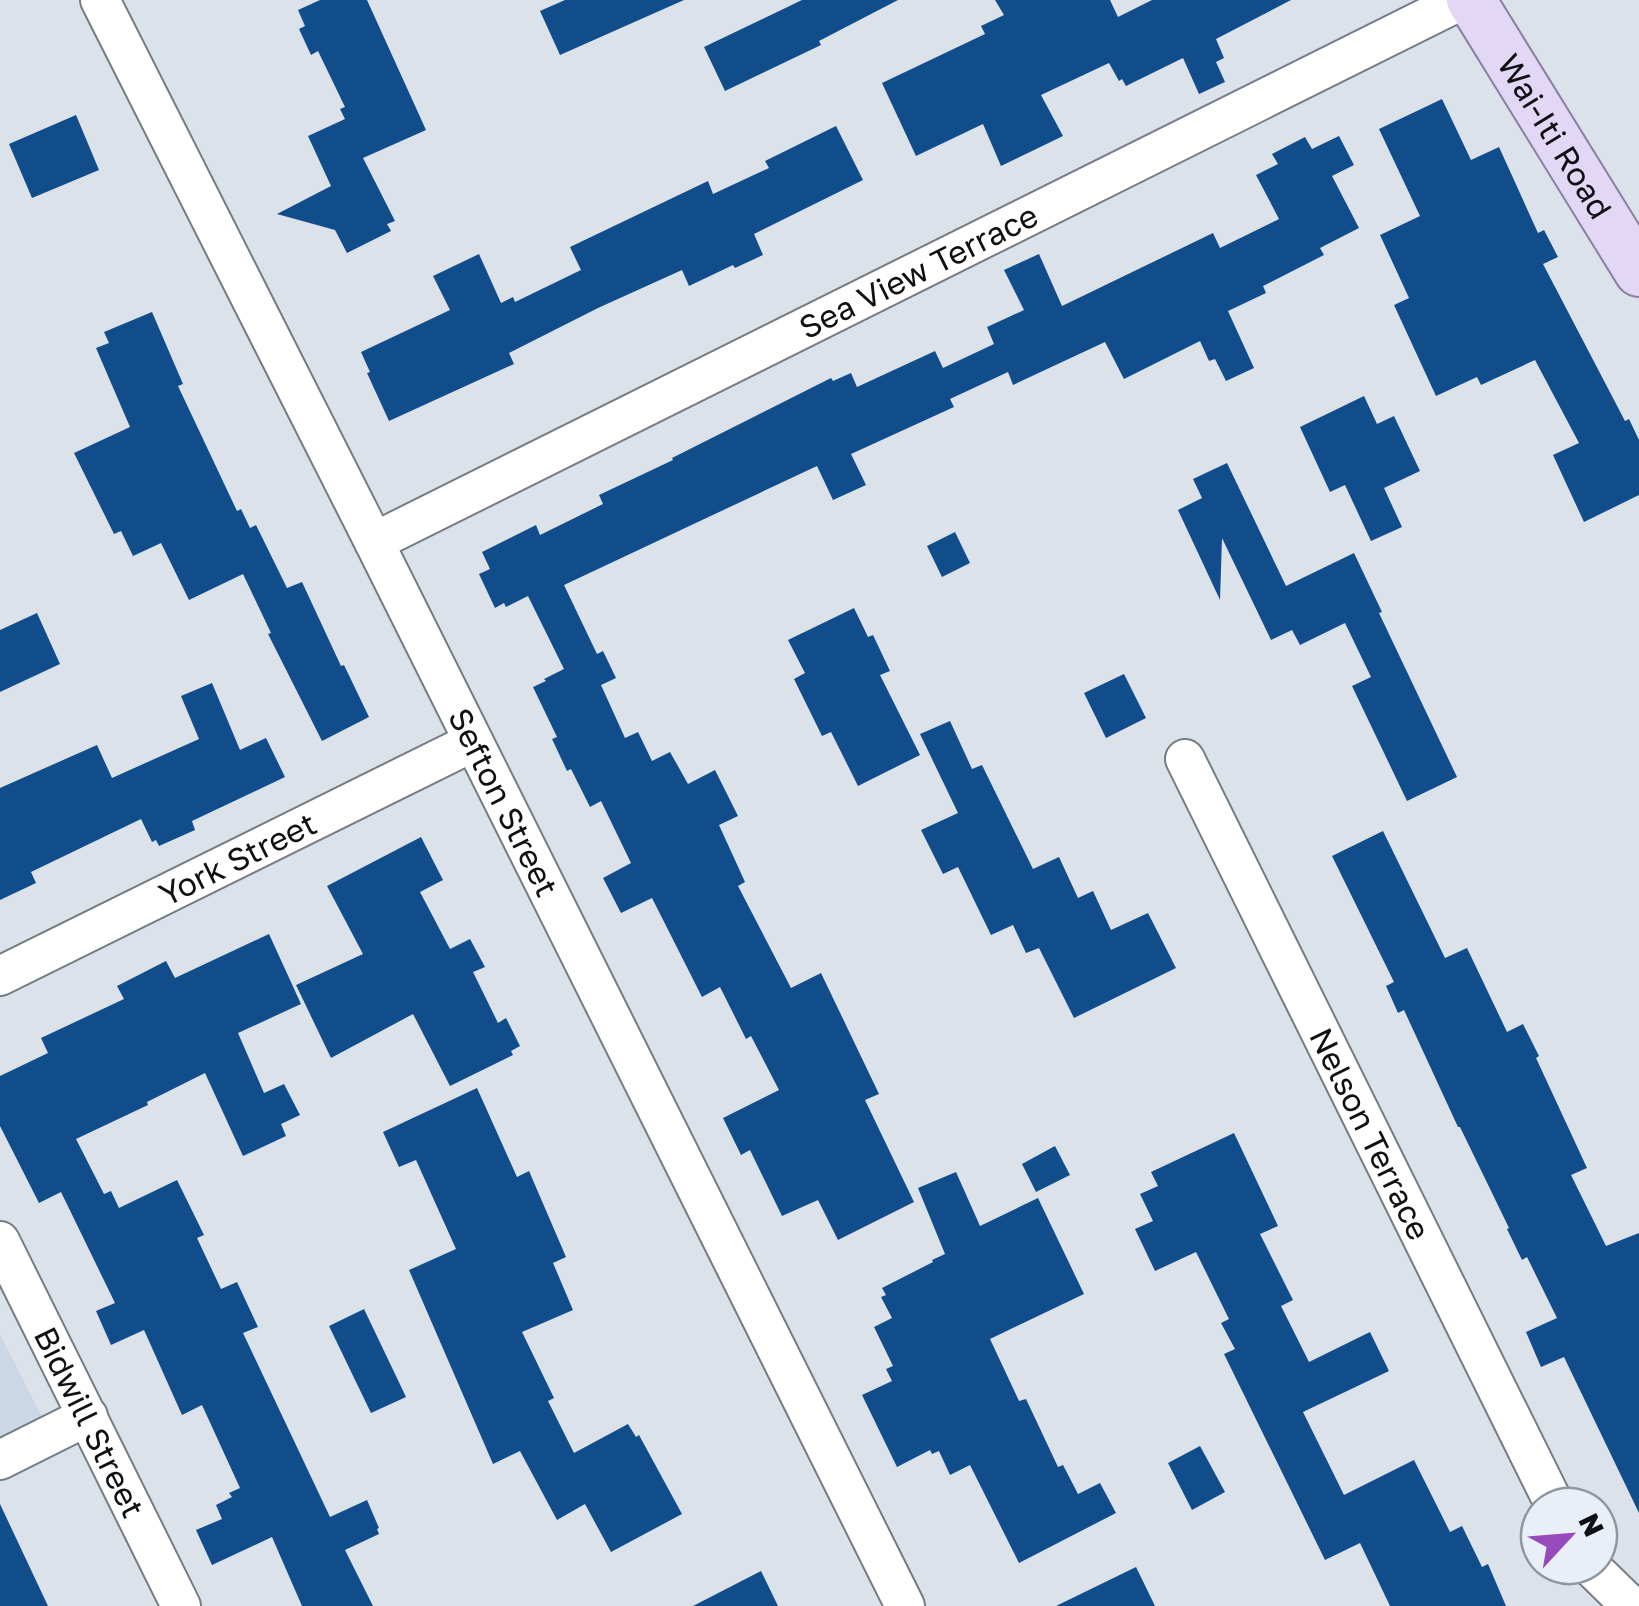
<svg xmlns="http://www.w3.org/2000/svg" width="1639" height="1606" font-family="'Golos Text',sans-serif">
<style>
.built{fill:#cbd7e5}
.building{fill:#114d8b}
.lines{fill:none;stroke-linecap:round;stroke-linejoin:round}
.minor-casing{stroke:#757c83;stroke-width:42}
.major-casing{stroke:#8b80a1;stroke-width:52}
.minor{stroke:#fff;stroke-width:38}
.major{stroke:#e2d7f4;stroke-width:48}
.labels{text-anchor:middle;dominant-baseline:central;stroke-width:10;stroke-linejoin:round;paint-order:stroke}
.street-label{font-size:32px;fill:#0e1013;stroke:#e8eff7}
</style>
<rect width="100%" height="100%" fill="#dbe2ea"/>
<polygon class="built" points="0,1334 59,1451 0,1480"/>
<g class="building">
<polygon points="320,0 367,0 426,130 363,158 395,221 387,224 391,231 347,253 335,230 277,214 331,186 308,136 345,119 340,109 345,107 318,51 311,55 299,29 305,26 298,10"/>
<polygon points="565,0 684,0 560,55 540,11"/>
<polygon points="802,0 898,0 819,41 821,45 725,91 704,47"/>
<polygon points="995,0 1110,0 1118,17 1152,0 1291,0 1216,39 1224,58 1216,62 1225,82 1199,94 1183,58 1126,86 1122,79 1119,81 1109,63 1041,95 1063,136 1001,166 983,124 916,156 882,83 985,34 981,26 1004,15"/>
<polygon points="1442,99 1471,160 1499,147 1538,233 1544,230 1558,257 1543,264 1625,421 1629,419 1639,440 1639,495 1584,522 1553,455 1579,443 1535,360 1481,385 1477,377 1436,396 1394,305 1409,298 1380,235 1420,216 1379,129"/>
<polygon points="76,115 99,170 32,198 9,144"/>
<polygon points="836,126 863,180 754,234 763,255 735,268 733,265 689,286 682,270 598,308 509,353 514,364 389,421 367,373 370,372 361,352 450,310 433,276 479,254 501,303 513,297 515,302 581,270 570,247 708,181 713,194 769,168 765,161"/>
<polygon points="1339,136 1354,165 1332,176 1359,228 1320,248 1324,255 1263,286 1266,293 1228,311 1254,368 1226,381 1215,359 1209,361 1200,341 1124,379 1105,342 1013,385 1008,372 950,399 954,407 851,454 866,485 833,500 817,466 564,585 597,654 603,651 616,678 601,685 625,738 638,732 652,761 670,752 688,784 715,770 738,816 719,825 745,882 738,886 791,988 821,973 879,1094 865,1100 914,1202 838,1240 818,1200 782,1216 750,1150 741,1155 723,1118 779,1090 751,1036 746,1039 720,987 702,997 652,898 621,913 603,878 631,863 601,801 590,807 571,769 567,771 552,739 557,737 533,687 546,681 544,679 564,669 528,596 506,607 504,603 495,608 479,574 490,569 482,552 536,525 540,535 603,504 599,495 673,460 672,458 831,378 833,381 851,373 857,387 935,351 943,368 994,344 987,327 1024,310 1004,270 1039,254 1062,306 1213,233 1220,248 1279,219 1256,175 1278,164 1272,154 1305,137 1312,149"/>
<polygon points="152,312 183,384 178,386 237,511 241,509 250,528 256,525 287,588 302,582 341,666 344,665 369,717 322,741 268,634 271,633 243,574 189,600 161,543 133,556 121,531 114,534 74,453 130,427 96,348 109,343 104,332"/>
<polygon points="1364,396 1377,424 1394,416 1420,471 1384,488 1402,527 1371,541 1345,485 1330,492 1300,427"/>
<polygon points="1227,463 1286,586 1354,553 1382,612 1379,613 1457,777 1407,801 1352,686 1371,677 1345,623 1300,645 1292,630 1271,640 1222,538 1220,600 1178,510 1202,498 1193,479"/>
<polygon points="955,532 970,563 942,577 927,546"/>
<polygon points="854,608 868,637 873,635 890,671 880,675 920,755 858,786 831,732 822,736 794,679 805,673 788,640"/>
<polygon points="37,613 60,664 0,692 0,630"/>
<polygon points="1124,674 1146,718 1106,738 1084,693"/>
<polygon points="212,683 240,750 266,738 285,777 192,821 195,830 159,846 156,840 152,842 141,819 31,872 36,883 0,900 0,788 97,745 112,778 199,739 181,696"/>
<polygon points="950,721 972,769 982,765 1033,869 1059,857 1078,898 1093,891 1111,930 1148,913 1176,968 1074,1018 1039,948 1026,953 1013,925 991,935 958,867 943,874 921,830 958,813 920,734"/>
<polygon points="1383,831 1445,958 1467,948 1507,1032 1523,1024 1539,1056 1536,1058 1587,1168 1571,1175 1606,1246 1639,1233 1639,1513 1564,1357 1541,1367 1526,1332 1557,1318 1527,1257 1522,1260 1507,1229 1509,1228 1460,1127 1458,1127 1404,1010 1398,1013 1386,986 1394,982 1332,856"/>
<polygon points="421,837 443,880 420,892 450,949 470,939 485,967 473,972 498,1023 506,1018 520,1046 511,1051 513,1055 450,1086 413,1014 331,1058 296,985 363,954 327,886"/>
<polygon points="269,934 301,1004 238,1033 264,1093 284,1084 300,1115 281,1124 286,1136 243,1156 205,1073 147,1102 148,1105 76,1139 104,1194 111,1191 119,1208 177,1180 204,1235 197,1238 221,1289 237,1282 258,1327 243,1333 330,1517 367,1500 379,1528 377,1529 379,1534 345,1550 373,1606 302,1606 272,1537 212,1565 196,1530 222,1519 216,1505 232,1497 229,1493 240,1488 202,1405 182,1415 144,1330 111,1345 96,1311 115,1303 61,1192 39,1203 0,1126 0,1076 48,1053 41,1038 124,999 117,986 166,961 175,978"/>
<polygon points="477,1088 517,1177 529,1171 566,1257 553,1263 573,1310 522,1332 554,1398 548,1401 574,1453 628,1424 636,1437 639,1435 682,1514 611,1552 585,1504 557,1520 520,1451 493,1464 409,1270 456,1249 416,1160 399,1167 383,1132"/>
<polygon points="1234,1133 1278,1226 1260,1234 1293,1300 1281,1306 1309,1362 1370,1332 1389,1371 1303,1412 1344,1495 1414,1460 1450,1532 1462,1526 1482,1567 1488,1564 1506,1606 1390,1606 1360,1543 1325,1560 1224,1354 1235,1349 1221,1323 1229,1319 1196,1252 1155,1271 1135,1229 1153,1221 1140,1194 1158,1186 1151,1172"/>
<polygon points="1055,1146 1070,1175 1036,1192 1022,1164"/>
<polygon points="956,1172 980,1226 1038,1198 1084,1294 990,1339 1019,1401 1026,1399 1058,1467 1063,1465 1078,1494 1100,1483 1116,1513 1019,1563 970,1465 950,1475 939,1451 932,1454 930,1450 897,1467 862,1395 892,1381 886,1369 893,1366 874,1327 892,1318 881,1297 886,1295 882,1288 933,1262 932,1260 945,1254 918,1188"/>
<polygon points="364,1309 406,1397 371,1413 329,1326"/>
<polygon points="1200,1446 1225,1492 1192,1510 1168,1463"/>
<polygon points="0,1504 48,1606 0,1606"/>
<polygon points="1136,1567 1155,1606 1056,1606"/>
<polygon points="761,1571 778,1606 693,1606"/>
</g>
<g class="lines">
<defs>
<g id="minor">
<path id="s1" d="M 100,0 L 374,542 L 905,1606"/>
<path id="s2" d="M 374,542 L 1462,0"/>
<path id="s3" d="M 1185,759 L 1555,1506"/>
<path id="s4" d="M 0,976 L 473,742"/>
<path id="s5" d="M 0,1241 L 181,1606"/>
<polyline points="0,1460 88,1416"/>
<polyline points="1590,1566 1631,1606"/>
</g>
<g id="major">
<path id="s6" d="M 1471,0 L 1639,272"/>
</g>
</defs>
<use href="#minor" class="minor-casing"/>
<use href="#major" class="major-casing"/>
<use href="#minor" class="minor"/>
<use href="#major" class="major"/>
</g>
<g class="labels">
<g class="street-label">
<text stroke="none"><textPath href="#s6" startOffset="160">Wai-Iti Road</textPath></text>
<text stroke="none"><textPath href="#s2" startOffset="608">Sea View Terrace</textPath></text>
<text stroke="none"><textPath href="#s1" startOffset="898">Sefton Street</textPath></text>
<text stroke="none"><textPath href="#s4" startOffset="265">York Street</textPath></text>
<text stroke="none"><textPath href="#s3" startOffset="418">Nelson Terrace</textPath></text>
<text stroke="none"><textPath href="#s5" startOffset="202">Bidwill Street</textPath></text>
</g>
</g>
<g transform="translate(1569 1536) rotate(64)"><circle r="48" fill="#e8eff7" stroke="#91969c" stroke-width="2.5"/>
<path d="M0-8L18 38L0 25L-18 38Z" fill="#974abb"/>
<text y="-15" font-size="28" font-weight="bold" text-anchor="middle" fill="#0e1013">N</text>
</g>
</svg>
